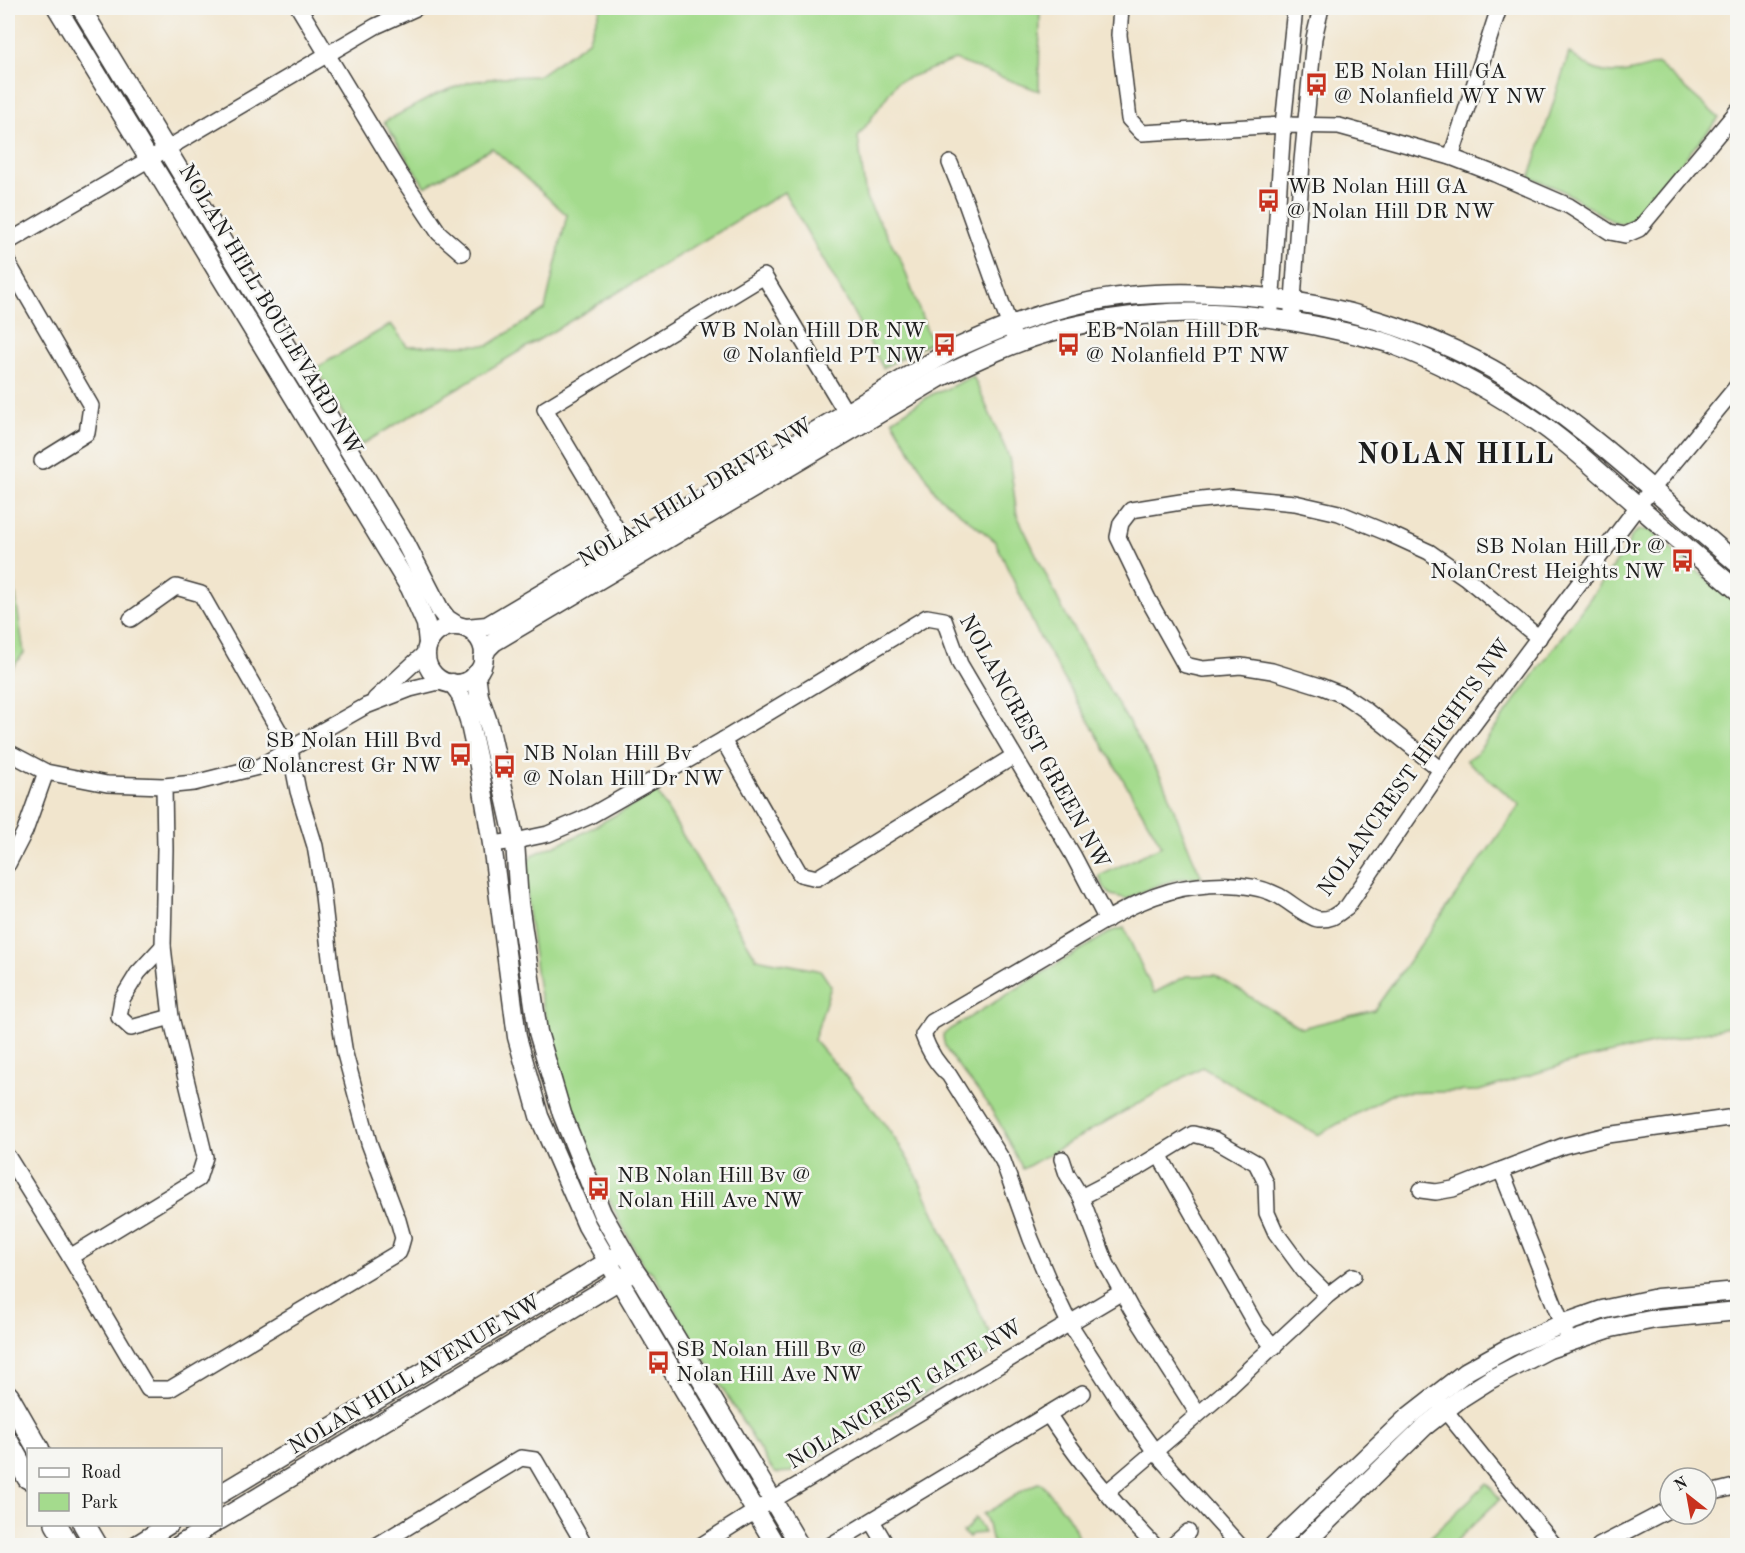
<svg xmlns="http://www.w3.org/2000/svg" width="1745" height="1553" font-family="'Old Standard TT',serif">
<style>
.green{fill:#a4db8d;stroke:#607c54;stroke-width:1.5}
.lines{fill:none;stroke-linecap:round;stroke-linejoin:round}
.minor-casing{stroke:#3c3a37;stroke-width:18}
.tertiary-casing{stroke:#3c3a37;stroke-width:21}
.secondary-casing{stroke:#3c3a37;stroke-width:24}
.minor{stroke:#fff;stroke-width:15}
.tertiary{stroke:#fff;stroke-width:18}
.secondary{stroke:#fff;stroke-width:21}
.labels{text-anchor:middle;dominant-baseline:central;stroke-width:5;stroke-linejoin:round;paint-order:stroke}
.poi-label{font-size:22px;fill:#1c1c1c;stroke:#f6f6f2;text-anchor:start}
.street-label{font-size:22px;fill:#1c1c1c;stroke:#f6f6f2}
.district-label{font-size:28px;font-weight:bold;letter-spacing:1.5px;fill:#1c1c1c;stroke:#f6f6f2}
</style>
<rect width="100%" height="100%" fill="#f6f6f2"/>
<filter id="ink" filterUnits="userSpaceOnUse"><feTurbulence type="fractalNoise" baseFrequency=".0167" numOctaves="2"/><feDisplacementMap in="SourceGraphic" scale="12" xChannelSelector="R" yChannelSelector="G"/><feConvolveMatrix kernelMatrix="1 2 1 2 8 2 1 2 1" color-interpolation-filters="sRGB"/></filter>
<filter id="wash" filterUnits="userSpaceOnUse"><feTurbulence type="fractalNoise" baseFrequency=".008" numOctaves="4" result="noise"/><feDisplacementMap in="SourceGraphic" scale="24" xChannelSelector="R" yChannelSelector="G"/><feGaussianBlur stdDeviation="1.35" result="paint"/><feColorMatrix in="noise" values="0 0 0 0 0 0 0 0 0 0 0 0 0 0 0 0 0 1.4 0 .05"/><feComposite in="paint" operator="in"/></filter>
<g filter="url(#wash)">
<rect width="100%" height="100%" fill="#f1e5cd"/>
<g class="green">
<polygon points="601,8 1040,8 1039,91 955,60 897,82 858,137 866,198 901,260 931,342 883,368 846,299 784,192 557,329 361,445 316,368 391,324 407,346 489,345 545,309 567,215 492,148 425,187 384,122 437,94 470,82 503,77 538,76 588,41"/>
<path d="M 1569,53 C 1577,58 1585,65 1594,69 C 1615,78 1638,70 1658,64 L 1719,118 L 1632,221 C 1625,224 1619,224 1612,221 L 1563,191 L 1530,177 Z"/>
<path d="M 973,376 L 1009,457 L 1017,515 L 1068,620 L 1161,777 C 1176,810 1185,845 1202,877 L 1178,879 L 1161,884 L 1141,892 L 1128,899 L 1111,895 L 1105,889 L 1099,876 L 1162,846 L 1039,636 L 995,541 L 937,495 L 892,420 L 934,393 L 942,391 Z"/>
<path d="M 1639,530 L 1649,530 L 1654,534 L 1737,605 L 1737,1025 L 1572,1062 L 1479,1091 L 1394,1093 L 1318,1135 L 1202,1067 L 1023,1169 C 1015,1155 1009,1143 1002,1128 C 992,1108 976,1088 962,1071 C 954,1060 943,1050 943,1035 L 950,1029 L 1112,931 L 1124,928 L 1154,993 L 1186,976 L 1215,975 L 1301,1028 L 1374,1010 L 1520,805 L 1466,760 L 1477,753 L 1626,549 C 1629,541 1631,534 1639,530 Z"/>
<polygon points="8,579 14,585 24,653 8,673"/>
<path d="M 657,792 L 756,958 L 821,971 L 831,986 L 814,1040 C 850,1081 887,1121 914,1170 L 997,1349 L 977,1363 L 791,1472 L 775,1473 L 769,1465 L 652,1272 L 645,1268 L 620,1222 L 584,1146 L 568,1104 L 539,991 L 528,913 L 525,868 L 532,855 L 577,836 Z"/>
<path d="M 1038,1483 L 1042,1484 C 1053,1498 1077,1522 1078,1540 C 1068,1549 1012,1546 996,1545 C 986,1536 992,1524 983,1514 C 1003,1505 1018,1491 1038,1483 Z"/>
<polygon points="1487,1483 1500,1499 1452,1545 1422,1545"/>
<polygon points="975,1518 979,1523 984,1533 972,1534 969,1537 964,1534 963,1532 967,1529"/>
</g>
</g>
<g filter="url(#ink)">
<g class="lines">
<defs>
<g id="minor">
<polyline points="299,8 399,173 439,233 462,253"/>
<polyline points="1121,8 1119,35 1129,119 1142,133 1283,125 1339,126 1451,157 1495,174 1569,206 1610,232 1625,235 1639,229 1738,110"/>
<polyline points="1451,157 1499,8"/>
<polyline points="950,163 966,203 1013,335"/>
<polyline points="8,242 328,54 376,26 416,8"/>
<polyline points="8,263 91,406 87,433 42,461"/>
<polyline points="1271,309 1283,125 1295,8"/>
<polyline points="1291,321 1293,301 1302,161 1314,38 1321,8"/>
<polyline points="625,543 545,409 764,276 851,421"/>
<polyline points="375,699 426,652"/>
<polyline points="723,740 800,874 817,878 1014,756"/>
<polyline points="8,752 46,772 107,784 164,786 194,783 258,767 366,706 410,689 443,681"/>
<polyline points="1441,770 1367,711 1343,695 1320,686 1272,671 1241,666 1203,669 1185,665 1148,599 1118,537 1121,523 1131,510 1181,502 1232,497 1295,503 1339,513 1390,534 1429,552 1465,577 1539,638"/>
<polyline points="492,844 515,841 548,834 590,816 723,740 927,617 944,620 960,664 1073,855 1107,920"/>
<polyline points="8,864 25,831 46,772"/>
<polyline points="163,946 138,973 122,999 119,1017 131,1028 171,1017"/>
<polyline points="8,1157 70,1257 148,1389 170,1389 399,1252 403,1238 398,1220 369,1143 345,1054 331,967 322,887 315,846 298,791 290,750 201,594 176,587 131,619"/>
<polyline points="1062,1159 1067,1174 1081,1197 1106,1263 1131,1309 1198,1414"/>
<polyline points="1421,1190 1436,1192 1453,1189 1501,1170"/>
<polyline points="1081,1197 1139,1167 1162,1153"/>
<polyline points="70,1257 198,1179 205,1157 171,1017 163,946 165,849 164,786"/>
<polyline points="1566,1334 1501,1170 1563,1146 1607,1135 1728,1118 1738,1121"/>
<polyline points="1274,1347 1258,1329 1162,1160 1162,1153 1193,1134 1216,1140 1256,1163 1266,1183 1267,1213 1276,1233 1304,1271 1328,1295"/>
<polyline points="1439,1403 1555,1546"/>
<path d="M 1048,1414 C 1079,1462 1115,1505 1155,1546"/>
<polyline points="1106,1493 1221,1395 1328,1295 1353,1276"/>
<polyline points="1706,1494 1738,1486"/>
<polyline points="872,1521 885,1543 889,1546"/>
<polyline points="831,1545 1083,1393"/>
<polyline points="376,1546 521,1458 535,1460 585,1546"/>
<polyline points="700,1546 773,1500 1122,1292"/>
<polyline points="1172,1546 1188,1532"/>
<path d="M 1240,1546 L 1155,1452 L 1123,1407 L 1069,1323 L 1048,1279 L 1031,1239 L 1003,1161 L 949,1075 C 936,1064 929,1051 923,1035 L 932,1022 C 975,997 1018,972 1062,946 C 1105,921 1147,891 1198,886 C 1224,883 1256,884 1279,896 C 1290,902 1307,917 1318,919 C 1332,920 1336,915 1347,907 L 1456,748 L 1553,618 L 1638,506 L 1738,385"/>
<polyline points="1599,1546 1670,1509"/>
</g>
<g id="tertiary">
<polyline points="57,8 410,588 426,624 428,643"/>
<polyline points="81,8 406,544 440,610 447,619 458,626"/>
<circle cx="455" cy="655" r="29"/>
<path d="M 466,628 L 487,626 L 952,350 C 994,331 1035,314 1080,304 C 1123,294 1167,292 1211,294 C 1323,297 1433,328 1528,391 C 1603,441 1669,506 1738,564"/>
<path d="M 483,658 L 487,649 L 494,642 L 939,378 C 978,359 1018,340 1061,329 C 1148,307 1230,308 1317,326 C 1340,331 1365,336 1388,343 C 1437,361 1485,387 1529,416 C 1568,442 1602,475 1637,505 C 1670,534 1704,562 1738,591"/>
<polyline points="476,674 479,696 489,725 515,841 519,903 538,1032 562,1114 602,1213 635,1271 644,1284 800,1546"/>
<polyline points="452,683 459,692 463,702 469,720 479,766 492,844 517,1037 539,1116 587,1226 776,1546"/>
<polyline points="220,1494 617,1256"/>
<polyline points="220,1520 628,1275"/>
<polyline points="135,1546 170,1524"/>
<polyline points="178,1546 213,1524"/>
<polyline points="1273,1546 1408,1417 1467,1371 1510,1347 1562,1324 1602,1310 1657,1298 1738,1291"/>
<polyline points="1302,1546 1424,1427 1461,1398 1491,1379 1549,1349 1611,1328 1655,1319 1738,1311"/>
</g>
<g id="secondary">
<polyline points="8,1396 39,1450"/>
<polyline points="8,1442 28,1478"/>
<polyline points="56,1524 69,1546"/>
<polyline points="84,1524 97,1546"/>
</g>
</defs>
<use href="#minor" class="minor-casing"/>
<use href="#tertiary" class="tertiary-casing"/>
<use href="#secondary" class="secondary-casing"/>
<use href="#minor" class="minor"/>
<use href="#tertiary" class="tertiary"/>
<use href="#secondary" class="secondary"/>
</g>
</g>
<defs>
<symbol id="bus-bare" viewBox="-9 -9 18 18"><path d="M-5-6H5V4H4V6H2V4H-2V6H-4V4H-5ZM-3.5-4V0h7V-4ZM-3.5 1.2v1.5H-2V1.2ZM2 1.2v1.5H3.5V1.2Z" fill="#c8321e" stroke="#f6f6f2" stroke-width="2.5" paint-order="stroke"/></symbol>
</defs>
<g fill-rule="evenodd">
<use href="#bus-bare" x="1300" y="68" width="33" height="33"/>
<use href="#bus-bare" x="1252" y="184" width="33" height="33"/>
<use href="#bus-bare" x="928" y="328" width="33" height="33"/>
<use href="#bus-bare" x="1052" y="328" width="33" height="33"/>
<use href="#bus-bare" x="1666" y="544" width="33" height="33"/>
<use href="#bus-bare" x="444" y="738" width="33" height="33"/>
<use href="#bus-bare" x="488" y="750" width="33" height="33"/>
<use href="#bus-bare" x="582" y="1172" width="33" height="33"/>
<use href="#bus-bare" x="642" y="1346" width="33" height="33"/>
</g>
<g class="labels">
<g class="poi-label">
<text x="1334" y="72">EB Nolan Hill GA<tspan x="1334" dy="25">@ Nolanfield WY NW</tspan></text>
<text x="1287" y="187">WB Nolan Hill GA<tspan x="1287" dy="25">@ Nolan Hill DR NW</tspan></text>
<text x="926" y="331" text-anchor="end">WB Nolan Hill DR NW<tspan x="926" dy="25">@ Nolanfield PT NW</tspan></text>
<text x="1086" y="331">EB Nolan Hill DR<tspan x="1086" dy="25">@ Nolanfield PT NW</tspan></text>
<text x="1665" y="547" text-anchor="end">SB Nolan Hill Dr @<tspan x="1665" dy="25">NolanCrest Heights NW</tspan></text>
<text x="442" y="741" text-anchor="end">SB Nolan Hill Bvd<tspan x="442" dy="25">@ Nolancrest Gr NW</tspan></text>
<text x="523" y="754">NB Nolan Hill Bv<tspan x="523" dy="25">@ Nolan Hill Dr NW</tspan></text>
<text x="617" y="1176">NB Nolan Hill Bv @<tspan x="617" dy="25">Nolan Hill Ave NW</tspan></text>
<text x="676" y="1350">SB Nolan Hill Bv @<tspan x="676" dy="25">Nolan Hill Ave NW</tspan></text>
</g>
<g class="street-label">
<text transform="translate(270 310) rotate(59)">NOLAN HILL BOULEVARD NW</text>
<text transform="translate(696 493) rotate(-31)">NOLAN HILL DRIVE NW</text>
<text transform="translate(1034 742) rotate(61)">NOLANCREST GREEN NW</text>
<text transform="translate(1415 768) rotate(-54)">NOLANCREST HEIGHTS NW</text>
<text transform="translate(415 1375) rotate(-31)">NOLAN HILL AVENUE NW</text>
<text transform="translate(905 1395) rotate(-31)">NOLANCREST GATE NW</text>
</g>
<g class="district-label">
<text x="1456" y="456">NOLAN HILL</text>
</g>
</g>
<rect width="1745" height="1553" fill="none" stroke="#f6f6f2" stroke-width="30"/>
<rect x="27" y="1448" width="195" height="78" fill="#f6f6f2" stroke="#9f9f9c" stroke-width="1.5"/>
<rect x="39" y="1468" width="30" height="9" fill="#ffffff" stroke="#9f9f9c" stroke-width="1.5"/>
<text x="81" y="1478" font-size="18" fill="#1c1c1c">Road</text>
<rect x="39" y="1493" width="30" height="18" fill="#a4db8d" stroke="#9f9f9c" stroke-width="1.5"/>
<text x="81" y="1508" font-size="18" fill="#1c1c1c">Park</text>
<g transform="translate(1688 1496) rotate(329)"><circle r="28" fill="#f6f6f2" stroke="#9f9f9c" stroke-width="1.5"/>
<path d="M0-4.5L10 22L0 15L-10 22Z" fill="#c8321e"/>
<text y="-9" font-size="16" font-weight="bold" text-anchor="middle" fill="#1c1c1c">N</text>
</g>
</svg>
